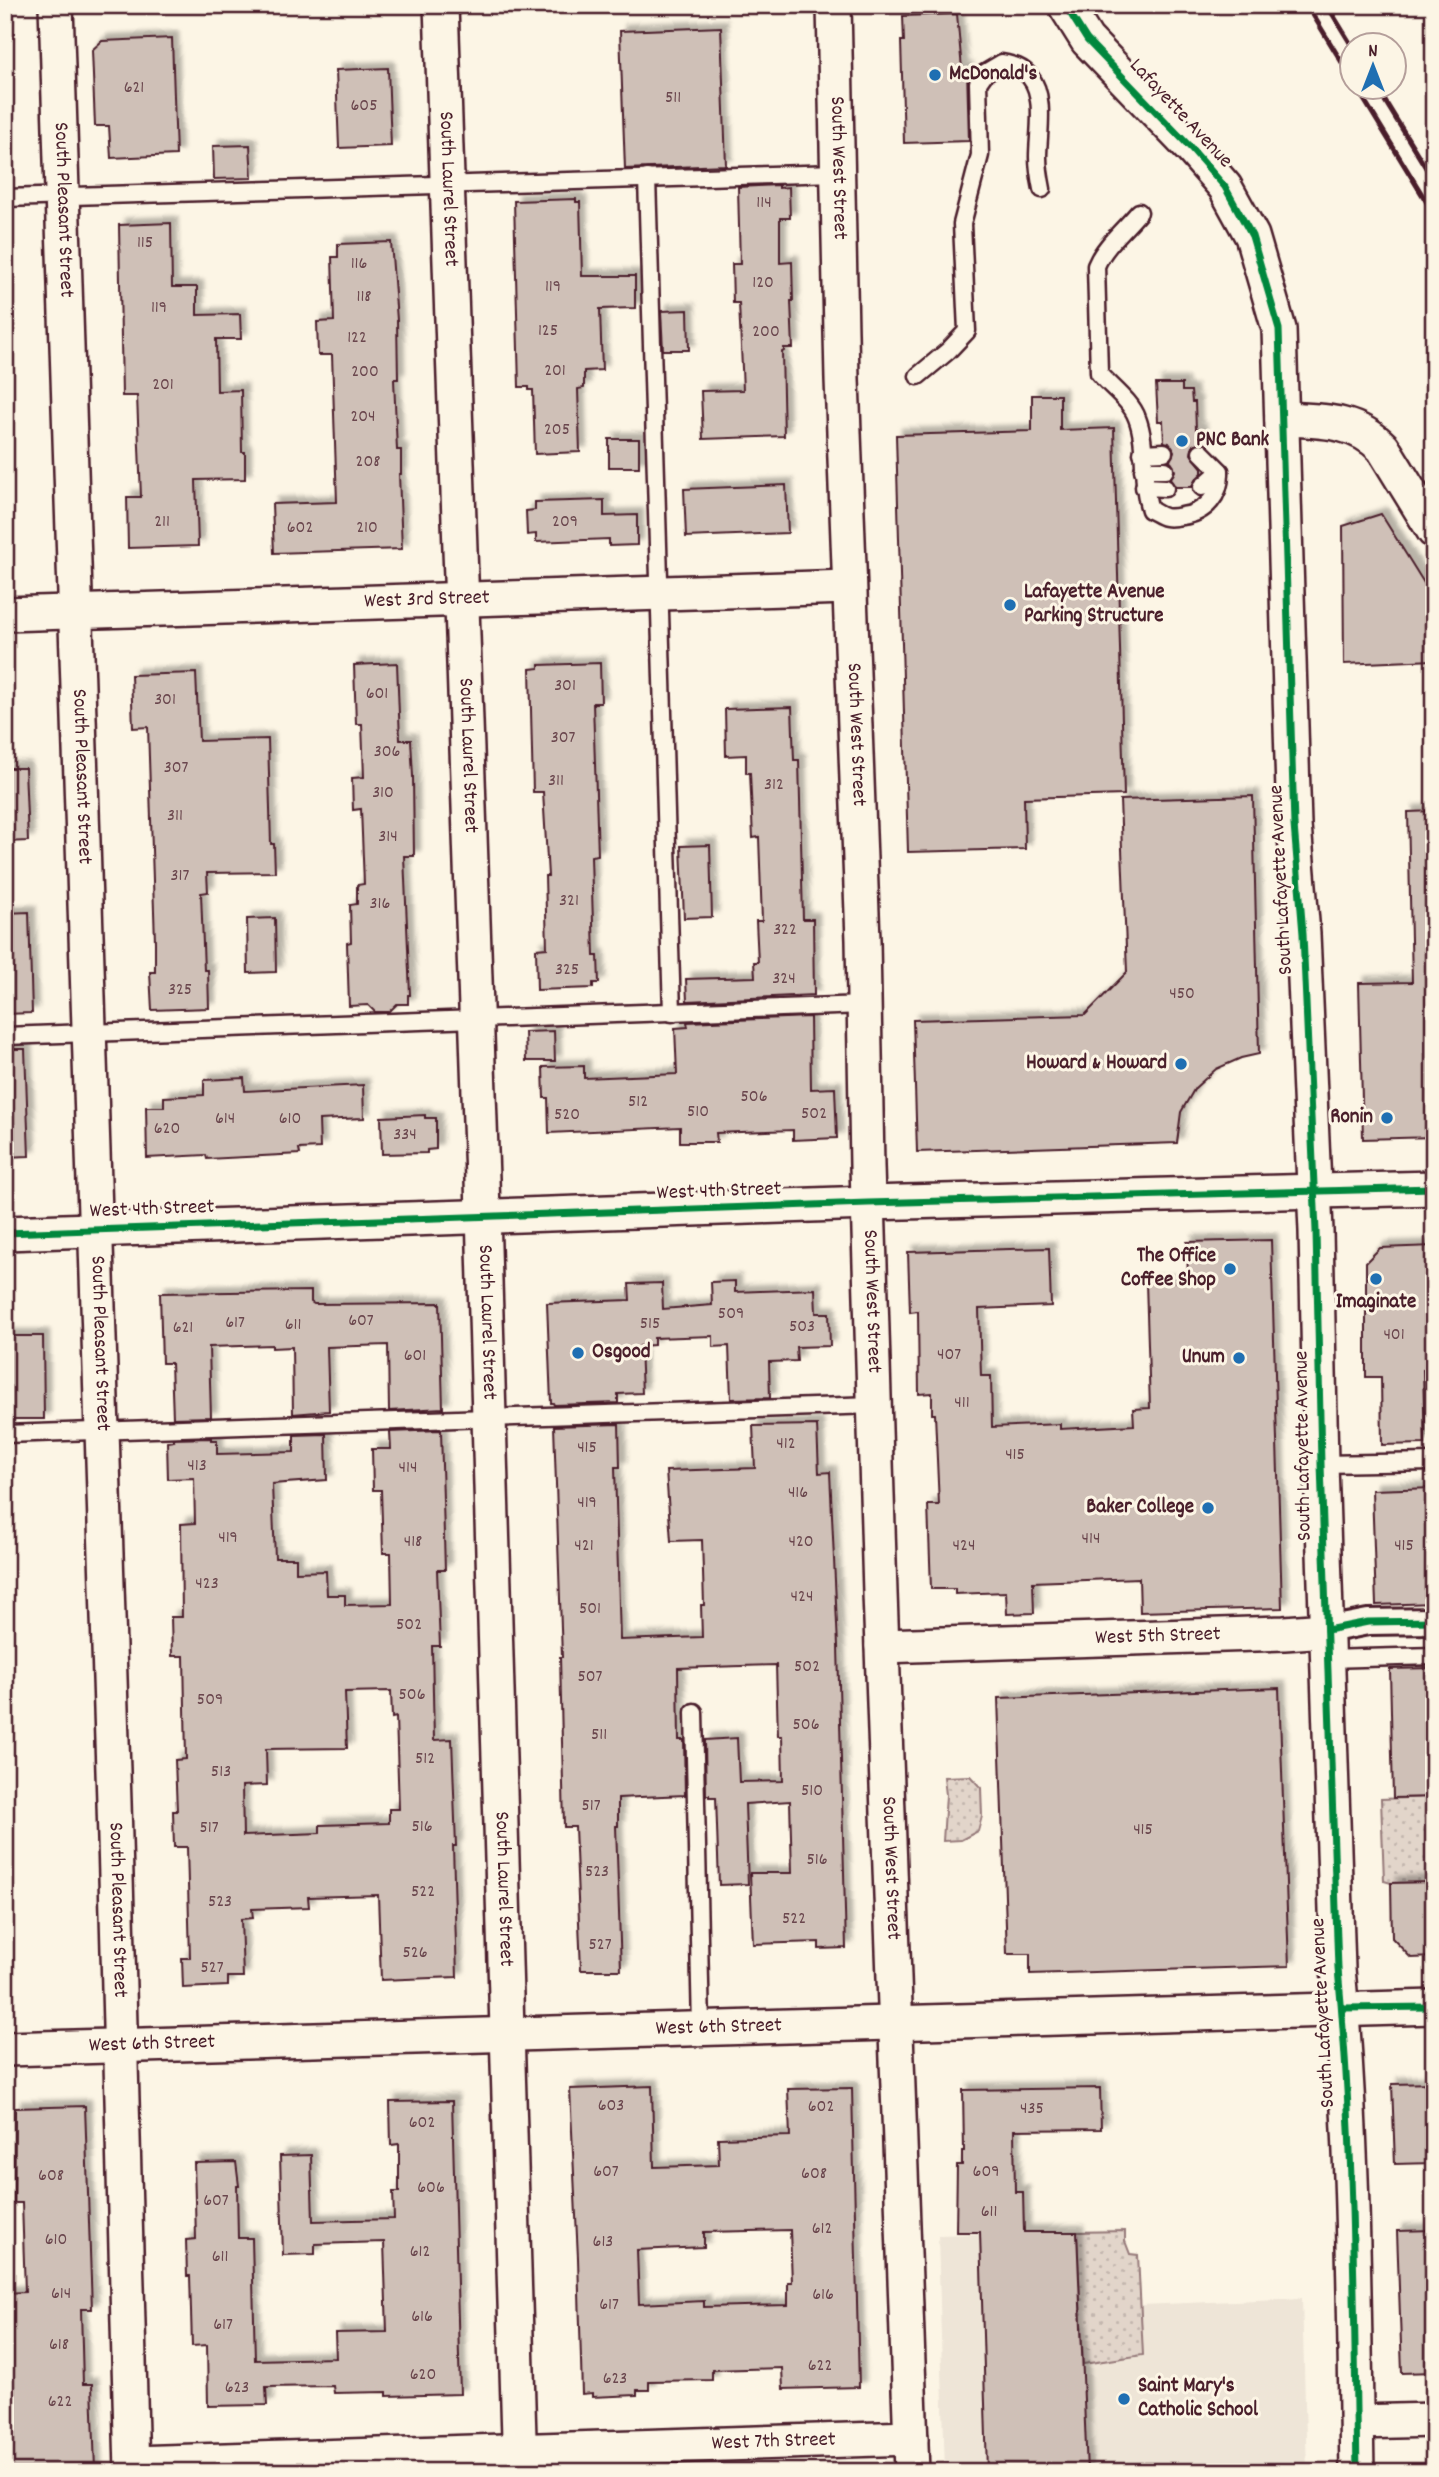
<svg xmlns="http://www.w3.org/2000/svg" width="1439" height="2477" font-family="Dekko,sans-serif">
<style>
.built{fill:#eee5d7}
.park{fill:url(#park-dots);stroke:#967a7a;stroke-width:2}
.building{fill:#cfc0b7;stroke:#4a1f2b;stroke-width:2;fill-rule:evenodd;filter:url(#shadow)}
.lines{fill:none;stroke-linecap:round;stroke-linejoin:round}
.service-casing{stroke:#4a1f2b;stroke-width:21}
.pedestrian-casing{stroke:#4a1f2b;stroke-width:30}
.minor-casing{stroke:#4a1f2b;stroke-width:38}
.service{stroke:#fcf5e5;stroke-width:16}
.pedestrian{stroke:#fcf5e5;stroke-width:24}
.minor{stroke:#fcf5e5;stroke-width:33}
.rail{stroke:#4a1f2b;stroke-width:5}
.cycleway-casing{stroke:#fcf5e5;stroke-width:11}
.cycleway{stroke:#00873e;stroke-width:7}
.poi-dot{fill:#1f6fb2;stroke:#fcf5e5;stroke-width:2.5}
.labels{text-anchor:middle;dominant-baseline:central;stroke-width:6;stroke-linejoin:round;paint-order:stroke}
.number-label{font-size:18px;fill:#6b474e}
.poi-label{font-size:21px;font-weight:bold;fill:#4a1f2b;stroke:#fcf5e5;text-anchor:start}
.street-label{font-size:21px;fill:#4a1f2b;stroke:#fcf5e5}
</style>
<defs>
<pattern id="park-dots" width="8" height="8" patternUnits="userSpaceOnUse" patternTransform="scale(1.75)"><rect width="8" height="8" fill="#e2d5ca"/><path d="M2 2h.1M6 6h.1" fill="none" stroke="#c3b6ae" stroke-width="1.8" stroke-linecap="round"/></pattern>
<filter id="shadow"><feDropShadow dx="6" dy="-6" stdDeviation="2" flood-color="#0004"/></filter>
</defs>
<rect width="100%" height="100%" fill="#fcf5e5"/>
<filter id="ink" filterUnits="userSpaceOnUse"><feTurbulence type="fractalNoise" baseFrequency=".0143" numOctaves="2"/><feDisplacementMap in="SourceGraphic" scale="14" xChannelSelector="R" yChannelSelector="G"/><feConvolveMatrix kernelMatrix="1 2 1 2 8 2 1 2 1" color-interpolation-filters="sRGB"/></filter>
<g filter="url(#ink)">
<polygon class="built" points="1123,2229 1125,2242 1130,2254 1138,2255 1141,2305 1302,2298 1307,2472 945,2472 938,2235"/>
<g class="park">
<polygon points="970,1776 981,1788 982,1816 978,1831 961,1840 943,1841 946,1795 944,1777"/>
<polygon points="1434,1797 1434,1882 1391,1883 1384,1881 1381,1799"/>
<polygon points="1125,2231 1125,2241 1130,2254 1138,2255 1143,2355 1083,2364 1077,2232"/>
</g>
<g class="building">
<polygon points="957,14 962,69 967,69 969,141 904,143 901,41 904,41 903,16"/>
<polygon points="721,27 726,165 625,169 620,31"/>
<polygon points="172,38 176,155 111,158 109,126 95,126 92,50 102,41"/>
<polygon points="388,68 391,146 339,148 336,70"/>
<polygon points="250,145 252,178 214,179 213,146"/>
<polygon points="779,185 779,188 789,187 790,218 780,218 780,263 792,262 793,301 791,301 793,348 784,348 784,351 782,352 784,436 703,439 701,391 743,390 739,303 733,303 732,264 740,264 738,187"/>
<polygon points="576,199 576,202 580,202 582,276 635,276 635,308 600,309 602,370 584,371 584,388 578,389 580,452 535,454 533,390 529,390 529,387 519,387 514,201"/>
<polygon points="171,223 172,287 197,287 197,315 240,314 241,339 216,339 217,391 241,390 242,452 245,452 245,479 196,480 198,546 128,548 127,497 141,497 137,396 122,396 119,225"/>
<polygon points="391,242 397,320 398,379 394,379 397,450 401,450 401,474 399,474 402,549 274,553 272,504 337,502 332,355 318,355 317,322 334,321 332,257 338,257 338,244"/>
<polygon points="688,310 689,350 663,350 661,311"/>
<polygon points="1156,384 1182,384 1182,391 1191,391 1192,402 1195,402 1196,429 1200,429 1201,442 1193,445 1191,454 1202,468 1202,473 1195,480 1192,487 1175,487 1170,479 1175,471 1170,461 1174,451 1169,443 1164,442 1163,421 1158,421"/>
<polygon points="1032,395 1060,395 1060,430 1114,428 1124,795 1024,798 1025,849 908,852 896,435 1032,431"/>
<rect x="609" y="439" width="30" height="28"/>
<polygon points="786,485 788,533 686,537 684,489"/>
<polygon points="604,500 604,516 637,515 637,545 609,546 609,539 536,542 536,534 527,535 526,511 535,510 535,502"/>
<polygon points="1381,514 1434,599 1434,660 1344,664 1343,526"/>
<polygon points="397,663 400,740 411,740 413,776 414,856 404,856 410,995 408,995 408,1004 397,1004 389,1012 375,1012 368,1005 349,1006 347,943 351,942 350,905 357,904 357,885 364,884 361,809 353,810 352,778 364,777 362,724 356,724 354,665"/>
<polygon points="600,663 601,703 593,703 598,855 591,856 594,956 598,956 599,983 593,983 593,988 537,990 536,949 547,948 545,876 548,876 543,792 533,792 530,669 539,668 539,665"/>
<polygon points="196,673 199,741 268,739 271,844 274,844 275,872 207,873 208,892 201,893 204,970 208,970 209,1008 152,1010 150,972 155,972 155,942 148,727 133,728 131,675"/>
<polygon points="792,707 794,760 799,760 803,919 813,919 814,995 687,1001 686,979 755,977 754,962 758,962 756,921 762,921 759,837 753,838 750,773 746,773 746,755 726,756 725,709"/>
<polygon points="5,768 25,768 28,841 5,842"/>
<polygon points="1253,796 1259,1054 1241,1058 1216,1069 1195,1088 1181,1112 1177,1143 917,1152 913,1020 1085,1015 1127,972 1120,800"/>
<polygon points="1434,811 1434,1137 1363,1139 1359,983 1412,982 1408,812"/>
<polygon points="710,845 712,917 684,918 681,846"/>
<polygon points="29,912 32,1013 5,1014 5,913"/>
<polygon points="275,918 276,972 248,973 247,919"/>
<polygon points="810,1017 811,1089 835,1088 837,1138 793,1140 793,1130 716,1133 717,1142 680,1142 680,1127 549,1133 548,1098 544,1098 543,1067 584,1066 584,1078 677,1074 675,1028 688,1027 687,1022"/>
<polygon points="554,1031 555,1061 526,1061 525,1032"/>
<polygon points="5,1049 25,1049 29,1156 5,1157"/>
<polygon points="244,1078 245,1091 363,1085 364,1118 319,1120 320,1148 299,1149 300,1154 207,1159 206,1155 147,1158 146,1107 164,1107 164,1097 204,1095 204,1080"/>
<polygon points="425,1115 425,1118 436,1118 436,1149 427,1150 427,1153 382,1154 381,1117"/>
<polygon points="1271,1240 1282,1608 1140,1612 1139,1578 1033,1582 1034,1613 1007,1614 1006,1592 955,1594 955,1589 931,1589 928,1505 939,1505 935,1414 932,1414 932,1393 919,1394 918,1311 910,1312 908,1252 1049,1248 1051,1306 979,1309 981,1376 991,1376 992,1427 1060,1424 1060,1429 1134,1425 1133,1409 1150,1408 1146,1282 1188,1281 1187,1242"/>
<polygon points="1434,1246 1434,1369 1423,1370 1425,1444 1382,1445 1381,1377 1366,1377 1366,1262 1380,1248"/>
<polygon points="735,1281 735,1292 815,1289 816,1313 829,1313 830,1346 796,1347 797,1361 769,1362 770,1398 731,1399 729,1346 713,1347 713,1336 654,1338 654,1345 640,1346 642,1393 618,1394 618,1403 554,1405 553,1403 551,1403 547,1303 630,1300 629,1284 662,1283 663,1309 712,1305 711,1282"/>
<polygon points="311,1291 311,1302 314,1304 440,1303 443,1408 389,1411 388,1345 327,1347 329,1411 293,1414 292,1347 272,1348 272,1345 209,1347 211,1417 173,1418 171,1363 162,1363 160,1293"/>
<polygon points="5,1336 43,1336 44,1419 5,1419"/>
<polygon points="619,1424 620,1467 615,1467 620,1640 702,1637 701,1605 704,1605 702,1540 671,1541 666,1471 755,1468 753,1426 817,1425 819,1473 830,1472 838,1646 846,1948 819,1949 819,1942 753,1944 750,1873 792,1873 790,1801 745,1804 748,1884 719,1885 716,1797 709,1797 709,1795 706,1795 705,1740 737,1738 739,1782 783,1781 782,1736 778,1736 776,1665 678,1668 679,1740 684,1740 685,1795 618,1798 618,1826 616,1826 621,1970 581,1970 575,1827 564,1827 560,1657 562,1657 554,1426"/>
<path d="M 441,1430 L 445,1570 L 437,1570 L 440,1646 L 432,1646 L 434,1740 L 452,1739 L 456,1846 L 453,1846 L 457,1977 L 381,1980 L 378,1895 L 308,1897 L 309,1907 L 252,1909 L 253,1918 L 241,1919 L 243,1977 L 228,1977 L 228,1986 L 183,1988 L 182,1958 L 190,1958 L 187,1847 L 174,1847 L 173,1811 L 177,1811 L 175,1760 L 186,1759 L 184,1656 L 172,1656 L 171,1617 L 182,1617 L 181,1524 L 195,1523 L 194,1478 L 168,1479 L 167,1442 L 174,1441 L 173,1439 L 211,1438 L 211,1440 L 217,1440 L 217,1454 L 294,1452 L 294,1435 L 326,1434 L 327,1480 L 272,1484 L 275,1558 L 296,1558 L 296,1572 L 326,1571 L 327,1595 L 345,1595 L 345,1605 L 392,1604 L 391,1553 L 383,1553 L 381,1490 L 373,1490 L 372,1449 L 391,1449 L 390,1432 ZM 391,1691 L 392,1718 L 396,1717 L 399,1809 L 389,1809 L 389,1823 L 320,1825 L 320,1833 L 243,1836 L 242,1786 L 267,1785 L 266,1749 L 347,1748 L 345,1692 Z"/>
<polygon points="1434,1488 1434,1603 1376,1605 1372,1490"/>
<polygon points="1434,1668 1434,1797 1393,1798 1390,1669"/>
<polygon points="1279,1688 1289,1966 1030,1974 1030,1954 1007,1954 998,1698"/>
<polygon points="1434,1882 1434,1957 1411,1958 1392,1938 1391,1883"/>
<polygon points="1434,2083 1434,2163 1395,2164 1392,2084"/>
<path d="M 652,2086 L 654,2167 L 719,2165 L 718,2138 L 790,2136 L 788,2089 L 852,2088 L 859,2387 L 783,2389 L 782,2368 L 712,2370 L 712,2380 L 649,2381 L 649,2390 L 637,2390 L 637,2395 L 592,2397 L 592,2393 L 582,2394 L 578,2258 L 570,2089 ZM 790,2230 L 792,2282 L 788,2282 L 788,2305 L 704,2307 L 704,2301 L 639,2304 L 637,2250 L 704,2247 L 704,2232 Z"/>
<polygon points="1100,2088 1101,2129 1014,2130 1015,2192 1023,2192 1024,2232 1077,2232 1087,2472 987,2472 980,2232 956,2232 957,2165 962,2165 962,2151 964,2151 963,2090"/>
<polygon points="452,2101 460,2394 387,2396 387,2392 334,2393 333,2386 266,2387 267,2405 208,2406 207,2345 192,2346 190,2276 187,2276 186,2240 196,2239 194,2163 236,2162 239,2186 237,2186 238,2238 252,2238 255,2360 336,2358 335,2333 387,2332 384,2242 315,2244 315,2254 283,2255 280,2156 311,2155 313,2221 394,2219 393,2192 399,2192 399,2144 391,2145 390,2102"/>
<polygon points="85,2106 92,2309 81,2309 83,2384 92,2384 95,2470 87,2470 87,2472 5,2472 5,2293 25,2292 22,2203 14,2203 15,2108"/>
<polygon points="1434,2230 1434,2372 1402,2373 1397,2231"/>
</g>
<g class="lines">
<defs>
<g id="service">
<polyline points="647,178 672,1013"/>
<polyline points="5,198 837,173"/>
<path d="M 1139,212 C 1125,229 1104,246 1096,266 L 1099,373 C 1111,387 1131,401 1137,418 C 1148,446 1140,480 1150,510 C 1155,512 1160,516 1165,517 C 1170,518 1177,517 1182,516 C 1206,513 1221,495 1220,471 L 1201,452"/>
<path d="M 918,376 L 948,351 L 967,331 L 962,224 L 980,155 L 978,83 L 985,73 L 1002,63 C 1013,65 1022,67 1030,77 C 1046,96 1038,133 1038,157 C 1038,168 1040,179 1042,189"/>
<polyline points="1142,453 1164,452"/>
<polyline points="1143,470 1165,470"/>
<polyline points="1144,487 1165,488"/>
<polyline points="1202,487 1220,471"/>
<polyline points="5,1036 864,1005"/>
<polyline points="5,1434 875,1405"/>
<polyline points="1321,1464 1434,1462"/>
<polyline points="1327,1659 1434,1656"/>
<polyline points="694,1712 701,2028"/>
</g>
<polyline id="pedestrian" points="1327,1630 1368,1622 1434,1621"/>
<g id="minor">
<path id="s1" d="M 56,5 L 114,1802 L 132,2472"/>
<path id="s2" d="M 441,5 L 482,1179 L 520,2472"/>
<path id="s3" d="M 834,5 L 842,379 L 863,940 L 867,1166 L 880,1593 L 912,2472"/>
<path d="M 1065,5 L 1087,40 L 1191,148 L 1225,187 L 1252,236 L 1279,329 L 1294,825 L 1303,934 L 1316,1231 L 1321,1464 L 1338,1969 C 1354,2136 1354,2304 1357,2472"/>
<path d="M 1282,419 C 1320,421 1355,419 1383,448 L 1434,531"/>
<path id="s4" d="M 5,614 L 848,587"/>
<polyline points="5,1233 868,1203 1434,1188"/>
<path id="s5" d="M 882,1646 L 1284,1633 L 1327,1630"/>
<path id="s6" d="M 5,2049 L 1434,2007"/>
<polyline points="1357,2422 1434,2420"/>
<path id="s7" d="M 132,2463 L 911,2438"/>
</g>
</defs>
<use href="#service" class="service-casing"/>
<use href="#pedestrian" class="pedestrian-casing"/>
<use href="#minor" class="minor-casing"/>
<use href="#service" class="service"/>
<use href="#pedestrian" class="pedestrian"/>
<use href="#minor" class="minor"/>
<g class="rail">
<polyline points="1307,5 1352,79"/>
<polyline points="1327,5 1352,46"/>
<polyline points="1357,88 1434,214"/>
<polyline points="1377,88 1434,181"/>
</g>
<defs>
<g id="cycleway">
<path d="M 1065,5 L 1087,40 L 1191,148 L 1225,187 L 1252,236 L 1279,329 L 1294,825 L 1303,934 L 1316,1231 L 1321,1464 L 1338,1969 C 1354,2136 1354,2304 1357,2472"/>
<polyline points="5,1233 868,1203 1434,1188"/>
<polyline points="1327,1630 1368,1622 1434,1621"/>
<polyline points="1342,2008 1434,2007"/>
</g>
</defs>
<use href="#cycleway" class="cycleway-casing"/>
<use href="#cycleway" class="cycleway"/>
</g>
</g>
<g class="poi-dot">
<circle cx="935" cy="75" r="7"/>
<circle cx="1182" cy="441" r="7"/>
<circle cx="1010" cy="605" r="7"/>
<circle cx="1181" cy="1064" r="7"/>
<circle cx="1387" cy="1118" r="7"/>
<circle cx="1230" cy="1269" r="7"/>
<circle cx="1376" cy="1279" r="7"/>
<circle cx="578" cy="1353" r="7"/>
<circle cx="1239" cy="1358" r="7"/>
<circle cx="1208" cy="1508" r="7"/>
<circle cx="1124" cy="2399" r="7"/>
</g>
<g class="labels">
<g class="number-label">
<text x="134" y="88">621</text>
<text x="673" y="98">511</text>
<text x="364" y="106">605</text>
<text x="764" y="203">114</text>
<text x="145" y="243">115</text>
<text x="359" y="264">116</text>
<text x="763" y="283">120</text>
<text x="553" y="287">119</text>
<text x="364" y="297">118</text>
<text x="159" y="308">119</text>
<text x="548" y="331">125</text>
<text x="766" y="332">200</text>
<text x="357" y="338">122</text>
<text x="555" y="371">201</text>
<text x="365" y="372">200</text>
<text x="163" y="385">201</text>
<text x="363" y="417">204</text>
<text x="557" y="430">205</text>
<text x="368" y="462">208</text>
<text x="162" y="522">211</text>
<text x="565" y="522">209</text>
<text x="300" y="528">602</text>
<text x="367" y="528">210</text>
<text x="565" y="686">301</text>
<text x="377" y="694">601</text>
<text x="165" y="700">301</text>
<text x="563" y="738">307</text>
<text x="387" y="752">306</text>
<text x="176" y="768">307</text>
<text x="556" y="781">311</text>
<text x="774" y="785">312</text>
<text x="383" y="793">310</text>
<text x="175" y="816">311</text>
<text x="388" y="837">314</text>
<text x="180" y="876">317</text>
<text x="569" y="901">321</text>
<text x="380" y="904">316</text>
<text x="785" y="930">322</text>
<text x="567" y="970">325</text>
<text x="784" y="979">324</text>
<text x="180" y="990">325</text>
<text x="1182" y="994">450</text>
<text x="754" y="1097">506</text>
<text x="638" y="1102">512</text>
<text x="698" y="1112">510</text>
<text x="814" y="1114">502</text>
<text x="567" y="1115">520</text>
<text x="225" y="1119">614</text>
<text x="290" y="1119">610</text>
<text x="167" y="1129">620</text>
<text x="405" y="1135">334</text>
<text x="731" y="1314">509</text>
<text x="361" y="1321">607</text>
<text x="235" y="1323">617</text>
<text x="650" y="1324">515</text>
<text x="293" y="1325">611</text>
<text x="802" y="1327">503</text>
<text x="183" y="1328">621</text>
<text x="1394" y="1335">401</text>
<text x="949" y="1355">407</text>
<text x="415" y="1356">601</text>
<text x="962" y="1403">411</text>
<text x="786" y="1444">412</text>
<text x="587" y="1448">415</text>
<text x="1015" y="1455">415</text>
<text x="197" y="1466">413</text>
<text x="408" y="1468">414</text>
<text x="798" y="1493">416</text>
<text x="587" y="1503">419</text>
<text x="228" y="1538">419</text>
<text x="1091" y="1539">414</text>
<text x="413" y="1542">418</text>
<text x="801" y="1542">420</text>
<text x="584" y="1546">421</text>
<text x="964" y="1546">424</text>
<text x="1404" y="1546">415</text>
<text x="207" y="1584">423</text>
<text x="802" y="1597">424</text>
<text x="590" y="1609">501</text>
<text x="409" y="1625">502</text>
<text x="807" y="1667">502</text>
<text x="590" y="1677">507</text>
<text x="412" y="1695">506</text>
<text x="210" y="1700">509</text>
<text x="806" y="1725">506</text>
<text x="599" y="1735">511</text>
<text x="425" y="1759">512</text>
<text x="221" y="1772">513</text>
<text x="812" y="1791">510</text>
<text x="591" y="1806">517</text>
<text x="422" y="1827">516</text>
<text x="209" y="1828">517</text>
<text x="1143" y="1830">415</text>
<text x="817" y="1860">516</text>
<text x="597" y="1872">523</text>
<text x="423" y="1892">522</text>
<text x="220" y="1902">523</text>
<text x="794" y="1919">522</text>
<text x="600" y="1945">527</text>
<text x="415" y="1953">526</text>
<text x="212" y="1968">527</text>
<text x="611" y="2106">603</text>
<text x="821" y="2107">602</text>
<text x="1032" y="2109">435</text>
<text x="422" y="2123">602</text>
<text x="606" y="2172">607</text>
<text x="986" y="2172">609</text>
<text x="814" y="2174">608</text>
<text x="51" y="2176">608</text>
<text x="431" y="2188">606</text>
<text x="216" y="2201">607</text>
<text x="989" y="2212">611</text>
<text x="822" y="2229">612</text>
<text x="56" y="2240">610</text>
<text x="603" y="2242">613</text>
<text x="420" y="2252">612</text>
<text x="220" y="2257">611</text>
<text x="61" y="2294">614</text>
<text x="823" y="2295">616</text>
<text x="609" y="2305">617</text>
<text x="422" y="2317">616</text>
<text x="223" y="2325">617</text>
<text x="59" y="2345">618</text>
<text x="820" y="2366">622</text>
<text x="423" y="2375">620</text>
<text x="615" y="2379">623</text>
<text x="237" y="2388">623</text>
<text x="60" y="2402">622</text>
</g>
<g class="poi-label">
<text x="949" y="75">McDonald's</text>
<text x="1196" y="441">PNC Bank</text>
<text x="1024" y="593">Lafayette Avenue<tspan x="1024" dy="24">Parking Structure</tspan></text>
<text x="1167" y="1064" text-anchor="end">Howard &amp; Howard</text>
<text x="1373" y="1118" text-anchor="end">Ronin</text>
<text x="1216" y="1257" text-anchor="end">The Office<tspan x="1216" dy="24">Coffee Shop</tspan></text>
<text x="1376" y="1303" text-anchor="middle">Imaginate</text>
<text x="592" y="1353">Osgood</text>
<text x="1225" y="1358" text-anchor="end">Unum</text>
<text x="1194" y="1508" text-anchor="end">Baker College</text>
<text x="1138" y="2387">Saint Mary's<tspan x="1138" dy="24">Catholic School</tspan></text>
</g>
<g class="street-label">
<text transform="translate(1180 114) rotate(47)">Lafayette Avenue</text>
<text stroke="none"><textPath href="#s3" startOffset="163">South West Street</textPath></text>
<text stroke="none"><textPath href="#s2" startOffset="184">South Laurel Street</textPath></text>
<text stroke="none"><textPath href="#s1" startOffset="205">South Pleasant Street</textPath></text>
<text stroke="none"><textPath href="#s4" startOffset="422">West 3rd Street</textPath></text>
<text stroke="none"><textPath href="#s3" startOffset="730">South West Street</textPath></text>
<text stroke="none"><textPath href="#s2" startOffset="751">South Laurel Street</textPath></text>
<text stroke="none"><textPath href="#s1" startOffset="772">South Pleasant Street</textPath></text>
<text transform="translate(1282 880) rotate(-93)">South Lafayette Avenue</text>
<text transform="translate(719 1192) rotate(-2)">West 4th Street</text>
<text transform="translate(152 1210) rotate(-2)">West 4th Street</text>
<text stroke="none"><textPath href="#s3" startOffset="1297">South West Street</textPath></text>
<text stroke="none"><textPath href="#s2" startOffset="1318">South Laurel Street</textPath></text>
<text stroke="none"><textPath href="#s1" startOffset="1339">South Pleasant Street</textPath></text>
<text transform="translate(1304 1446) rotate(-91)">South Lafayette Avenue</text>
<text stroke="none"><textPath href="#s5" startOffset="276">West 5th Street</textPath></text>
<text stroke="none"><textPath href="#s3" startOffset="1864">South West Street</textPath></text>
<text stroke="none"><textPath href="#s2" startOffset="1885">South Laurel Street</textPath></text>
<text stroke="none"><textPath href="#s1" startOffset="1906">South Pleasant Street</textPath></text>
<text transform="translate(1324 2013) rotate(-93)">South Lafayette Avenue</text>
<text stroke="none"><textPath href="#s6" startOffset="714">West 6th Street</textPath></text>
<text stroke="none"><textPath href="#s6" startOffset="147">West 6th Street</textPath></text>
<text stroke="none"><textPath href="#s7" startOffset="642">West 7th Street</textPath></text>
</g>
</g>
<rect width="1439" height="2477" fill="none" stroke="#fcf5e5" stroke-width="28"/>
<rect x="14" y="14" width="1411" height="2449" fill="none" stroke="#4a1f2b" stroke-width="2.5" filter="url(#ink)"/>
<g transform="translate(1373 66)"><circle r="33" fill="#fcf5e5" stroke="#b59f9b" stroke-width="2"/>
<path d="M0-5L12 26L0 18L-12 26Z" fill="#1f6fb2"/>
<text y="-10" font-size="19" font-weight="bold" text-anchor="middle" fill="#4a1f2b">N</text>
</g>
</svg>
